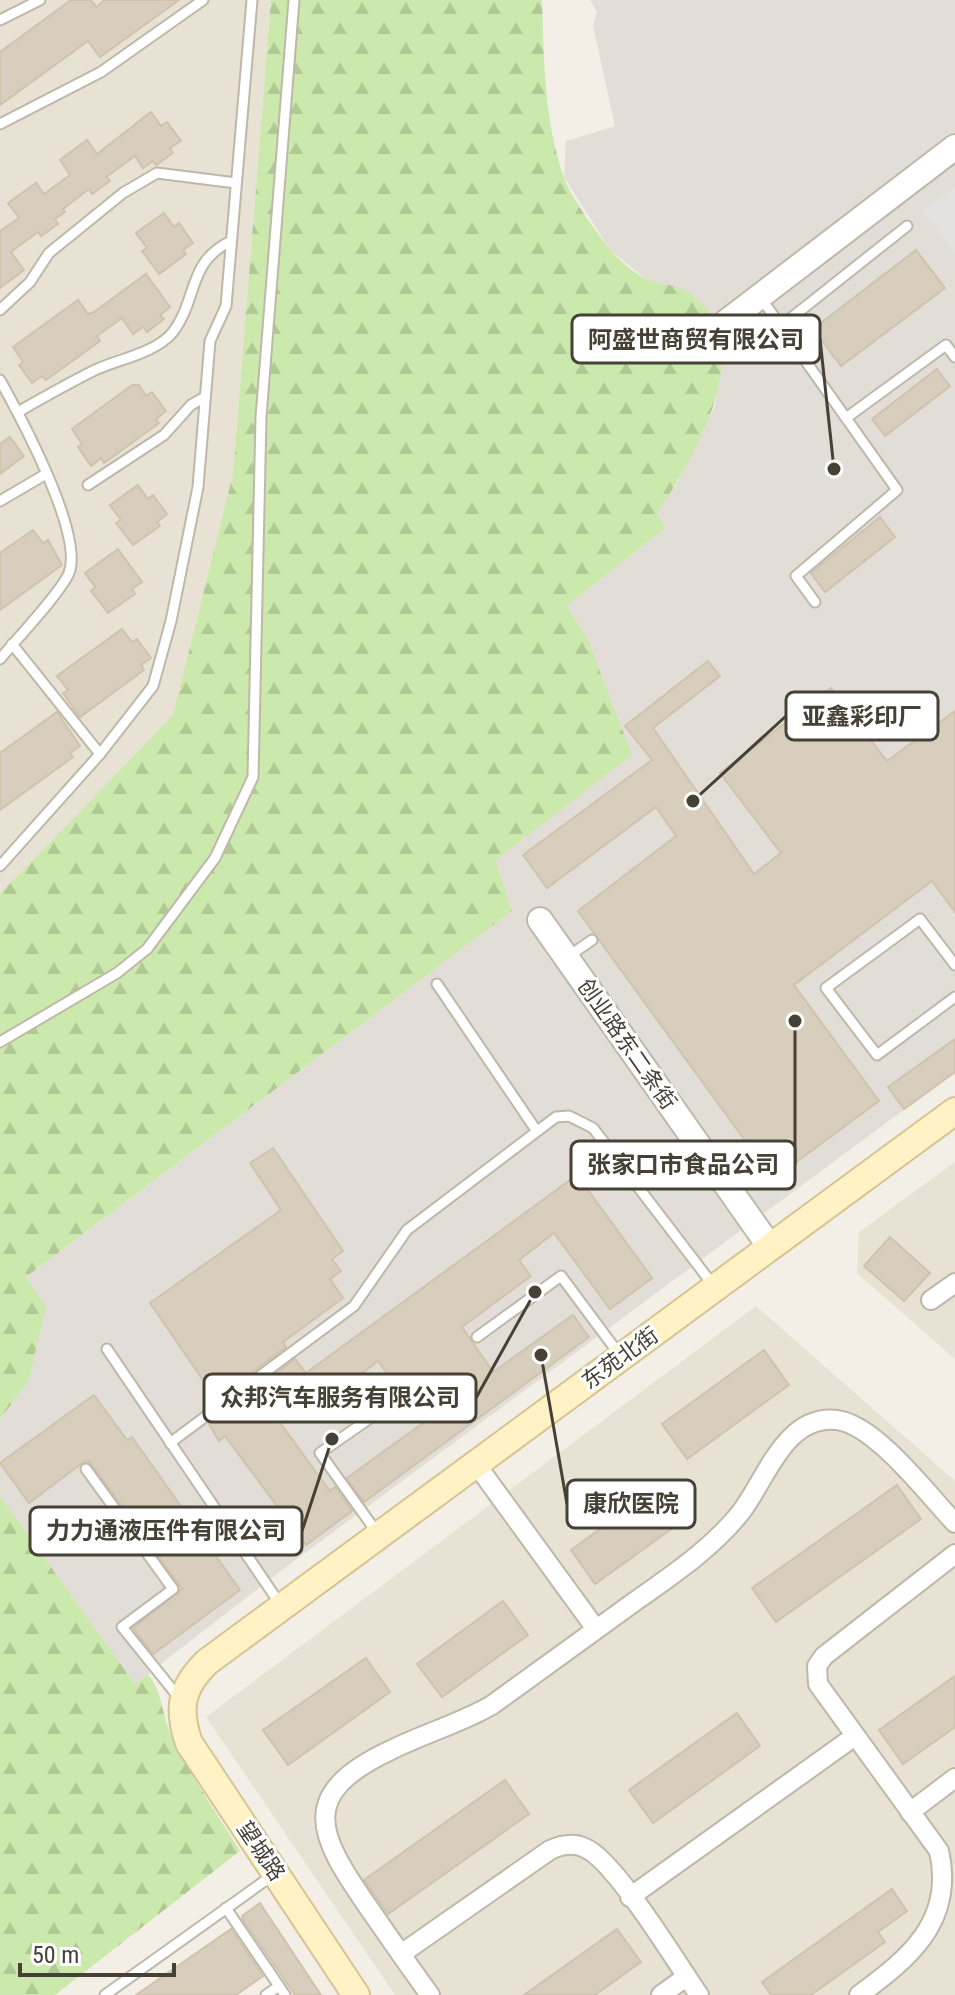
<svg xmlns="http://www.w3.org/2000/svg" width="955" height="1995" font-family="'Roboto Condensed','Noto Sans SC',sans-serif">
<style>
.residential{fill:#e7e2d3}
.industrial{fill:#e2ded7}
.forest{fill:url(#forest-firs)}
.parking{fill:#e4e2de}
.building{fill:#d8cebe;stroke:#d0c3ae;stroke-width:2}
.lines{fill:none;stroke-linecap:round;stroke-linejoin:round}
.service-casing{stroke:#bfb7a8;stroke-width:13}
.minor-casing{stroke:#bfb7a8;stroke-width:22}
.tertiary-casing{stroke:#bfb7a8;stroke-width:28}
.secondary-casing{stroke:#d5c494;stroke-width:30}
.service{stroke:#fff;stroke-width:9}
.minor{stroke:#fff;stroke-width:18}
.tertiary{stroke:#fff;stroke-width:24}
.secondary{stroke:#fff2c4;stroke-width:26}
.labels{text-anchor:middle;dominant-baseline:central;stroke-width:6;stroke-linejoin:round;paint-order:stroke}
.street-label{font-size:22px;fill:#464035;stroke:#fff}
.leader{fill:none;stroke:#464035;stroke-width:3}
.callout-dot{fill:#464035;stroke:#fff;stroke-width:3}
.callout{fill:#fff;stroke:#464035;stroke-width:3}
.callout-label{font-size:24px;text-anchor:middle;font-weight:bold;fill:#464035}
</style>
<defs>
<pattern id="forest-firs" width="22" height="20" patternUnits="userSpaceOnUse" patternTransform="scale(2)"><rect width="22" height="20" fill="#cce9ad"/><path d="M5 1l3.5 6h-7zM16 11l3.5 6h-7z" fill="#b1c995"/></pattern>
</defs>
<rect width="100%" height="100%" fill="#f3efe6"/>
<g class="residential">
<polygon points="0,0 271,0 233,474 173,715 0,894"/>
<polygon points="955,1162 955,1359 857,1273 859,1232"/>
<polygon points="756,1306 955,1481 955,1995 395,1995 206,1717"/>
</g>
<polygon class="industrial" points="590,0 955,0 955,1072 282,1570 135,1684 0,1496 0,1419 28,1382 26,1277 512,911 496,860 513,846 588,640 567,606 665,528 656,513 678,482 715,406 722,357 711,317 686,291 647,280 610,250 564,177 566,141 615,126 593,26 597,12"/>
<g class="forest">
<path d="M 271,0 L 542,0 C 544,59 544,118 563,175 C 571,198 593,227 608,247 C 616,258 638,277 651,281 C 662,284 675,285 686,291 C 766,338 693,461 657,513 L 665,528 L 567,606 L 588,640 L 632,755 L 496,860 L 512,911 L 26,1277 L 46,1307 L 28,1382 L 0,1419 L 0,894 L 173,715 L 233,474 Z"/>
<path d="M 0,1496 L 135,1684 L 148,1674 C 164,1695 161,1714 172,1737 C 191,1777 217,1814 240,1851 L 55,1995 L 0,1995 Z"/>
</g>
<polygon class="parking" points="955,187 955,254 923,210"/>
<g class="building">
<polygon points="71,0 91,0 96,7 105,0 179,0 100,57 88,41 0,105 0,52"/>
<polygon points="151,112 161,126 167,122 181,141 170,148 173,153 156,165 153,161 143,168 135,156 106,177 110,181 92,194 89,189 63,209 65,212 55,219 58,224 41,236 38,232 11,252 24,270 0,288 0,231 19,218 8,203 36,183 44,194 70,175 60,160 87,140 97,154"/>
<polygon points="164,213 174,227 179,223 193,243 183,250 186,254 159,274 142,251 147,248 136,233"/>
<polygon points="916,250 945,288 841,366 813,329"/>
<polygon points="146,274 170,307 160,315 164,319 147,332 143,327 133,334 122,318 97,336 100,341 46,380 42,376 32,383 19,365 23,362 13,347 78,300 88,314 94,312"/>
<polygon points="761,314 772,331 750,348 739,331"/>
<polygon points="937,369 950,386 885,436 872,419"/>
<polygon points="132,385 139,385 146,396 152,392 166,411 156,419 159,423 118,453 104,463 101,458 91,466 78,447 82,444 72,429"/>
<polygon points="10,437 24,456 0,474 0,444"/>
<polygon points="138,485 148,499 153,495 167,514 157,522 160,526 133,545 116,523 121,520 110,505"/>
<polygon points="880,517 895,537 825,592 811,573"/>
<polygon points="33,530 43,543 48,540 62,565 0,610 0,553"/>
<polygon points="118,549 142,582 132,589 135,594 108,613 91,591 95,587 85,573"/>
<polygon points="122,629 132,642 137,639 151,658 141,665 144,670 80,717 63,693 68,690 57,676"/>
<polygon points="708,661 720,676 653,728 754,874 781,853 720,773 831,688 887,761 955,711 955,912 932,881 794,985 879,1101 773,1179 578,911 676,836 656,807 547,888 523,855 652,760 625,726"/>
<polygon points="57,712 80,746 70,753 73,757 0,810 0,753"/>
<polygon points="955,1039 955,1072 904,1109 888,1087"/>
<polygon points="273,1148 343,1251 332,1259 341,1271 330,1279 343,1298 283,1342 286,1347 216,1399 150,1303 281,1210 250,1163"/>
<polygon points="577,1175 652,1278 610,1309 554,1233 519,1260 531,1276 462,1327 493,1372 573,1315 589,1337 364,1502 347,1478 423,1423 378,1361 321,1405 301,1380 267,1405 330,1491 335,1487 352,1511 306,1545 225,1436 219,1441 209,1424 295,1359 306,1373"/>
<polygon points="890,1237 930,1273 904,1301 864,1266"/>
<polygon points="764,1350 789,1385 687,1459 662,1424"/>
<polygon points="94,1395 127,1440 132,1437 240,1590 153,1654 133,1628 182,1589 92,1465 88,1460 82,1463 29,1503 0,1463"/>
<polygon points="897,1485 921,1519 776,1622 752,1588"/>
<polygon points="657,1488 681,1522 595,1584 571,1550"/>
<polygon points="503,1601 528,1635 442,1697 417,1664"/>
<polygon points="366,1658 390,1692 288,1765 263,1730"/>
<polygon points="955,1676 955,1727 903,1764 879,1730"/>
<polygon points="737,1713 760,1746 653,1823 629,1790"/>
<polygon points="505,1780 529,1814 388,1914 364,1880"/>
<polygon points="892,1889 907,1911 878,1932 885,1942 811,1995 771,1995 762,1982"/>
<polygon points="260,1903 321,1995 295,1995 243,1920 242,1916"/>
<polygon points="231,1929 263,1976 236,1995 136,1995"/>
<polygon points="617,1929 641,1962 595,1995 524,1995"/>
</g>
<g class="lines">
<defs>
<g id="service">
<polyline points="0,20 40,0"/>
<polyline points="0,124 101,72 203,0"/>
<polyline points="761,298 897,490 796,576 815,602"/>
<polyline points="0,310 30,282 49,253 123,193 157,173 236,183"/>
<polyline points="781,326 907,226"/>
<path d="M 0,380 C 20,416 84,534 69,573 C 62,591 15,641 0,659"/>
<path d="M 18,412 C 44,397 69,383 95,370 C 119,359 156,353 173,332 C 198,299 187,262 231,241"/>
<polyline points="846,418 946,345 955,357"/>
<polyline points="88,485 164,435 191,405 205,397"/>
<polyline points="0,501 46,474"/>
<polyline points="12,644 100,754"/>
<polyline points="0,866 100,754 153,686 171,621 198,487 210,341 226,306 252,0"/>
<polyline points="569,956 592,940"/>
<polyline points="955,965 920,919 826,988 877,1055 955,997"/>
<polyline points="437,984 536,1130"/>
<polyline points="0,1042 117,973 147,949 215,858 253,777 261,417 294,0"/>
<polyline points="477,1337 561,1276 619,1354"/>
<polyline points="107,1349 280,1604"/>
<polyline points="170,1443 354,1306 407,1230 556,1117 569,1116 593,1128 713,1285"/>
<polyline points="86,1469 173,1589 122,1627 180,1699"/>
<polyline points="378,1534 320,1453 396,1400"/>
<polyline points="226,1908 285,1995"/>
<polyline points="105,1995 273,1875"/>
<polyline points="266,1995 279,1986"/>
</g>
<g id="minor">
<polyline points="931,1300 955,1283"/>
<polyline points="476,1464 596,1629"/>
<polyline points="910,1812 955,1778"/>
<polyline points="630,1897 855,1736"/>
<path d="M 401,1954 L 550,1850 C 561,1845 573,1842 585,1848 C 614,1859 678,1965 699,1995"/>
<path d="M 430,1995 C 408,1965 387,1934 366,1904 C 318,1834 297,1794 391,1750 C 425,1733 459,1724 492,1705 C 538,1672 584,1638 630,1605 C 669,1577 711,1550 741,1512 C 766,1480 785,1414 837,1420 C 876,1425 928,1495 955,1523"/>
<polyline points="661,1995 686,1977"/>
<path d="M 859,1995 C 908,1959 955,1922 939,1851 L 818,1684 L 817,1666 L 824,1656 L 955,1554"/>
</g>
<g id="tertiary">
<polyline points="725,323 955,147"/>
<polyline points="540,920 770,1247"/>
</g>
<path id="secondary" d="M 356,1995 L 189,1743 C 177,1709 181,1687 207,1662 L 955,1111"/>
</defs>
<use href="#service" class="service-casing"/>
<use href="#minor" class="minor-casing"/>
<use href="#tertiary" class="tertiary-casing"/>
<use href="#secondary" class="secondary-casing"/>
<use href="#service" class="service"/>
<use href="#minor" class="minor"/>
<use href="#tertiary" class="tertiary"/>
<use href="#secondary" class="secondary"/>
</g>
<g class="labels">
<g class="street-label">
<text transform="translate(627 1044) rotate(55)">创业路东二条街</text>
<text transform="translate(620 1358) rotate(-36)">东苑北街</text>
<text transform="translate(261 1851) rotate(56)">望城路</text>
</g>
</g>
<path class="leader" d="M834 469L820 339M693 801L786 716M795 1021L795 1165M535 1292L476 1398M541 1355L567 1504M332 1439L302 1531"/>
<g class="callout-dot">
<circle cx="834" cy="469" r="8"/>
<circle cx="693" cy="801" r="8"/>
<circle cx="795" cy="1021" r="8"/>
<circle cx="535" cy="1292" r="8"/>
<circle cx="541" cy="1355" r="8"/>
<circle cx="332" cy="1439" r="8"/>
</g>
<g class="callout">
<rect x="572" y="315" width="248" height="48" rx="8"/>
<rect x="786" y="692" width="152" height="48" rx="8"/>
<rect x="571" y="1141" width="224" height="48" rx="8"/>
<rect x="204" y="1374" width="272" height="48" rx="8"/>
<rect x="567" y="1480" width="128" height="48" rx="8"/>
<rect x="30" y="1507" width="272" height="48" rx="8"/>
</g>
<g class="callout-label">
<text x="696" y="348">阿盛世商贸有限公司</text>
<text x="862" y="725">亚鑫彩印厂</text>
<text x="683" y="1173">张家口市食品公司</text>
<text x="340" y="1406">众邦汽车服务有限公司</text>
<text x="631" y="1512">康欣医院</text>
<text x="166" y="1539">力力通液压件有限公司</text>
</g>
<path d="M20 1963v12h154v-12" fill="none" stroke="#464035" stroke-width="4"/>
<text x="32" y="1963" font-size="24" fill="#464035" stroke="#ffffff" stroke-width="6" paint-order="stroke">50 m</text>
</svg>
